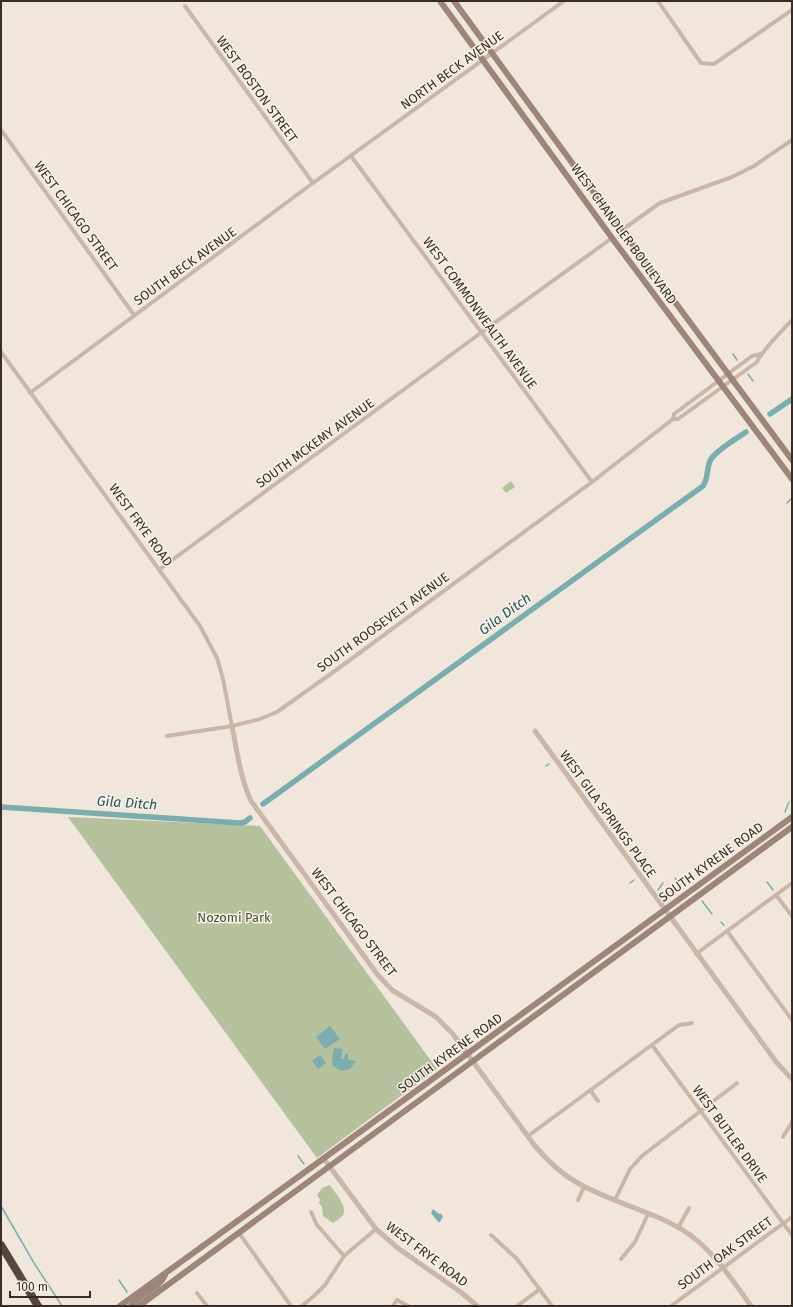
<svg xmlns="http://www.w3.org/2000/svg" width="793" height="1307" font-family="'Fira Sans',sans-serif">
<style>
.green{fill:#b5c09c}
.water{fill:#7cadae}
.lines{fill:none;stroke-linecap:round;stroke-linejoin:round}
.stream{stroke:#7cadae;stroke-width:1.5}
.canal{stroke:#7cadae;stroke-width:5.5}
.minor{stroke:#c9b6a8;stroke-width:4}
.tertiary{stroke:#c9b6a8;stroke-width:5}
.secondary{stroke:#9d857a;stroke-width:6}
.motorway{stroke:#57463f;stroke-width:8}
.labels{text-anchor:middle;dominant-baseline:central;stroke-width:3;stroke-linejoin:round;paint-order:stroke}
.street-label{font-size:13px;fill:#362c28;stroke:#f9f1e8}
.park-label{font-size:13px;fill:#47542d;stroke:#f9f1e8}
.water-label{font-size:14px;font-style:italic;fill:#1f5556;stroke:#f9f1e8}
</style>
<rect width="100%" height="100%" fill="#f1e6dc"/>
<g class="green">
<polygon points="511,481 515,487 506,493 502,488"/>
<polygon points="68,817 260,826 437,1069 317,1158"/>
<path d="M 330,1185 C 335,1193 348,1206 343,1215 C 341,1218 336,1221 333,1223 L 323,1216 L 322,1207 L 319,1203 L 320,1200 L 317,1195 L 322,1188 Z"/>
</g>
<g class="water">
<polygon points="330,1026 340,1039 325,1049 316,1037"/>
<polygon points="334,1048 343,1049 341,1059 344,1059 345,1054 348,1054 348,1058 349,1060 356,1061 350,1069 341,1071 333,1066 332,1058"/>
<polygon points="320,1055 326,1063 318,1069 312,1061"/>
<polygon points="433,1209 439,1214 440,1213 443,1216 440,1222 438,1222 431,1213"/>
</g>
<g class="lines">
<g class="stream">
<polyline points="733,354 737,360"/>
<polyline points="748,374 753,381"/>
<polyline points="787,503 792,498"/>
<polyline points="560,755 563,753"/>
<polyline points="546,766 549,764"/>
<polyline points="785,812 789,802"/>
<polyline points="618,834 621,832"/>
<polyline points="646,873 650,870"/>
<polyline points="675,878 681,886"/>
<polyline points="767,882 773,890"/>
<polyline points="630,883 634,880"/>
<polyline points="658,890 663,883"/>
<polyline points="702,901 712,914"/>
<polyline points="721,922 724,925"/>
<polyline points="298,1156 304,1164"/>
<polyline points="1,1206 34,1263 62,1306"/>
<polyline points="119,1280 127,1292"/>
</g>
<g class="canal">
<polyline points="770,414 792,399"/>
<path d="M 263,804 L 703,486 C 709,478 706,467 711,459 C 718,449 736,439 746,432"/>
<polyline points="1,807 240,823 245,822 250,818"/>
</g>
<g class="minor">
<polyline points="658,1 701,63 714,64 792,10"/>
<polyline points="185,6 313,183"/>
<polyline points="1,130 134,315"/>
<polyline points="351,156 592,482"/>
<polyline points="622,230 660,203 732,177 754,166 792,140"/>
<polyline points="1,352 200,626 217,658 223,679 232,726"/>
<polyline points="30,393 313,183 564,1"/>
<polyline points="673,419 674,414 752,356 761,354"/>
<polyline points="160,569 482,332 612,238"/>
<path d="M 167,736 L 232,726 L 260,719 L 277,712 L 339,668 L 592,482 L 673,419 L 678,419 L 757,362 C 763,349 782,331 792,320"/>
<polyline points="776,895 792,916"/>
<polyline points="727,931 792,1020"/>
<polyline points="696,954 792,883"/>
<polyline points="652,1045 792,1235"/>
<polyline points="590,1090 598,1101"/>
<polyline points="528,1136 679,1025 692,1023"/>
<polyline points="783,1137 792,1122"/>
<polyline points="578,1200 584,1187"/>
<polyline points="615,1200 630,1169 642,1156 737,1083"/>
<polyline points="311,1212 317,1225 344,1256"/>
<polyline points="678,1228 689,1208"/>
<polyline points="239,1233 291,1306"/>
<polyline points="491,1235 517,1259 552,1306"/>
<polyline points="621,1259 635,1242 648,1214"/>
<polyline points="197,1293 207,1306"/>
<polyline points="302,1306 315,1295 325,1285 344,1256 376,1229"/>
<polyline points="393,1306 397,1300 408,1306"/>
<polyline points="517,1306 540,1289"/>
<polyline points="671,1306 792,1217"/>
</g>
<g class="tertiary">
<path d="M 232,726 C 237,751 240,777 251,801 L 377,974 L 392,990 L 436,1017 L 452,1033 L 535,1146 C 547,1160 560,1173 576,1182 C 611,1203 656,1211 690,1235 C 715,1253 733,1281 751,1306"/>
<polyline points="535,731 777,1063 792,1079"/>
<polyline points="324,1159 376,1229 399,1249 462,1293 477,1306"/>
</g>
<g class="secondary">
<polyline points="440,1 612,238 792,479"/>
<polyline points="454,1 578,171 792,460"/>
<polyline points="120,1306 316,1164 792,817"/>
<path d="M 131,1306 C 140,1294 159,1289 165,1275"/>
<polyline points="139,1306 792,827"/>
</g>
<polyline class="motorway" points="1,1245 38,1306"/>
</g>
<g class="labels">
<g class="street-label">
<text transform="translate(452 70) rotate(-36)">NORTH BECK AVENUE</text>
<text transform="translate(257 89) rotate(54)">WEST BOSTON STREET</text>
<text transform="translate(76 216) rotate(54)">WEST CHICAGO STREET</text>
<text transform="translate(624 234) rotate(54)">WEST CHANDLER BOULEVARD</text>
<text transform="translate(185 266) rotate(-36)">SOUTH BECK AVENUE</text>
<text transform="translate(480 313) rotate(54)">WEST COMMONWEALTH AVENUE</text>
<text transform="translate(315 443) rotate(-36)">SOUTH MCKEMY AVENUE</text>
<text transform="translate(141 525) rotate(54)">WEST FRYE ROAD</text>
<text transform="translate(383 622) rotate(-36)">SOUTH ROOSEVELT AVENUE</text>
<text transform="translate(608 814) rotate(54)">WEST GILA SPRINGS PLACE</text>
<text transform="translate(711 862) rotate(-36)">SOUTH KYRENE ROAD</text>
<text transform="translate(354 922) rotate(53)">WEST CHICAGO STREET</text>
<text transform="translate(450 1053) rotate(-36)">SOUTH KYRENE ROAD</text>
<text transform="translate(730 1134) rotate(54)">WEST BUTLER DRIVE</text>
<text transform="translate(725 1253) rotate(-36)">SOUTH OAK STREET</text>
<text transform="translate(427 1254) rotate(37)">WEST FRYE ROAD</text>
</g>
<g class="park-label">
<text x="234" y="917">Nozomi Park</text>
</g>
<g class="water-label">
<text transform="translate(505 614) rotate(-36)">Gila Ditch</text>
<text transform="translate(127 803) rotate(4)">Gila Ditch</text>
</g>
</g>
<rect width="793" height="1307" fill="none" stroke="#362c28" stroke-width="4"/>
<path d="M10 1291v6h80v-6" fill="none" stroke="#362c28" stroke-width="2"/>
<text x="16" y="1291" font-size="12" fill="#362c28" stroke="#f9f1e8" stroke-width="3" paint-order="stroke">100 m</text>
</svg>
